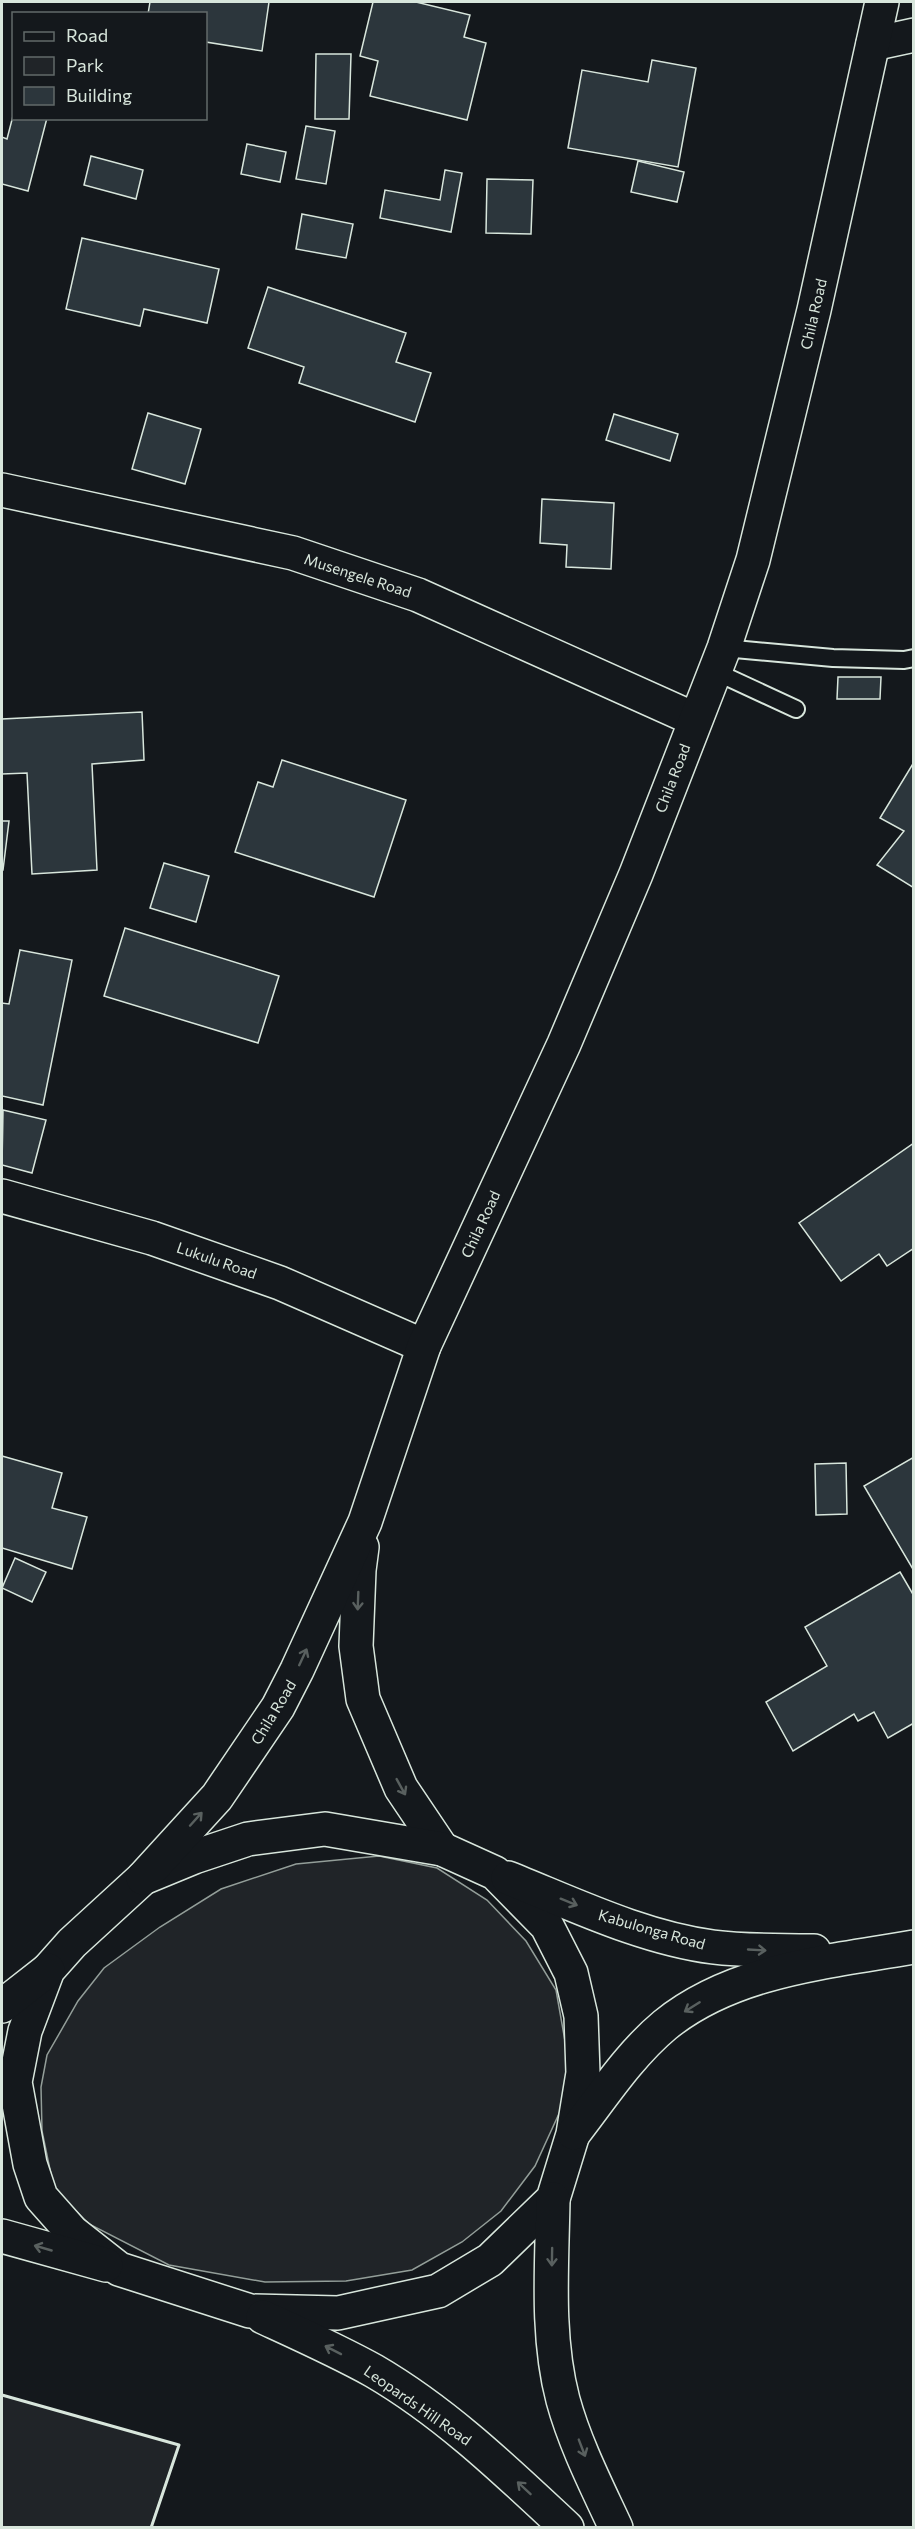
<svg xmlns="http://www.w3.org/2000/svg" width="915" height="2529" font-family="Commissioner,sans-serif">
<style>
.green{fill:#202428;stroke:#939e99;stroke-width:1.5}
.building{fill:#2c363c;stroke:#d8e6dc;stroke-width:1.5}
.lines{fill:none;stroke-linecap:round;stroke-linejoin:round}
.lane-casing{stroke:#d8e6dc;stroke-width:20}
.street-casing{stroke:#d8e6dc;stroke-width:36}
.secondary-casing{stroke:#d8e6dc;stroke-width:36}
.lane{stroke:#14181c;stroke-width:16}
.street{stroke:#14181c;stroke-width:33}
.secondary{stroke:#14181c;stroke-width:33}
.wall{stroke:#d8e6dc;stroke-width:3}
.oneway{stroke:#59605f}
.labels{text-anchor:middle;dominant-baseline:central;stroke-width:4.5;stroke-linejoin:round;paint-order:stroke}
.street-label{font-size:15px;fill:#d8e6dc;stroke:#14181c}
</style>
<rect width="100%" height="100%" fill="#14181c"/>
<g class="green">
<polygon points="379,1856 437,1868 487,1900 526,1941 556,1990 568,2058 562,2107 535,2166 501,2211 462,2242 412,2270 346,2281 265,2282 169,2265 89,2224 54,2189 42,2131 41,2087 47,2055 78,2001 104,1968 160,1927 221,1889 296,1864"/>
<polygon points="2,2395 179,2445 151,2527 2,2527"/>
</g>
<g class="building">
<polygon points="150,2 269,2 262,51 206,42 206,14 148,14"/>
<polygon points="373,2 416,2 470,15 464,37 486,43 467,120 370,96 378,61 360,56"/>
<polygon points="316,54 351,54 349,119 315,119"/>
<polygon points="652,60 696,68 678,167 568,148 582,70 648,82"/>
<polygon points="14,112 14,118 47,118 28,191 2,184 2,137 7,139"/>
<polygon points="306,126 335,131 326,184 296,179"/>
<polygon points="247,144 286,152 280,182 241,174"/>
<polygon points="91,156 143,170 136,199 84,185"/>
<polygon points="638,161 684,172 677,202 631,192"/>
<polygon points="445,170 462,173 451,232 380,218 385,190 440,200"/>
<polygon points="487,179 533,180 531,234 486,233"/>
<polygon points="302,214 353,224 346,258 296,249"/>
<polygon points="82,238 219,269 207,323 144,309 140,326 66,309"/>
<polygon points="268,287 406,333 396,362 431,373 415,422 299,383 304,367 248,348"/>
<polygon points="148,413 201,429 185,484 132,469"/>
<polygon points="614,414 678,434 670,461 606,440"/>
<polygon points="542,499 614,503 611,569 566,567 567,545 540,543"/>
<polygon points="838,677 881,677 880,699 837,699"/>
<polygon points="142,712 144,760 92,764 97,870 32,874 27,773 2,774 2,719"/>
<polygon points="282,760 406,800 374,897 235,852 258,782 273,787"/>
<polygon points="914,762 914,888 877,865 904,831 880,818"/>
<polygon points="2,821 9,821 3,870 2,870"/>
<polygon points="164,863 209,876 196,922 150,908"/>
<polygon points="125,928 279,976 258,1043 104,996"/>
<polygon points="20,950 72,960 43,1105 2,1096 2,1003 9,1004"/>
<polygon points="3,1110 46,1120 32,1173 2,1165"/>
<polygon points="914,1143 914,1248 887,1266 879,1254 841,1281 799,1223"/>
<polygon points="2,1456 62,1473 52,1508 87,1517 72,1569 2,1548"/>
<polygon points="914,1457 914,1571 864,1486"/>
<polygon points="846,1463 847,1514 816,1515 815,1464"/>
<polygon points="15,1558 46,1572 32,1602 2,1588"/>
<polygon points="900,1572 914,1596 914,1723 888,1738 874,1712 858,1721 854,1714 793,1751 766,1702 827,1666 805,1627"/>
</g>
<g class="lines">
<defs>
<g id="lane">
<polyline points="724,648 833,658 904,660 914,658"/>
<polyline points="714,671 796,709"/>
</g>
<g id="street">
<polyline points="873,44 914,35"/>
<polyline points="2,490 293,553 418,595 694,719"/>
<polyline points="2,1196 152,1238 280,1283 424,1346"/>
</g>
<g id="secondary">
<polyline points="362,1547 359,1570 356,1646 363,1699 401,1788 442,1849"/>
<polygon points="325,1829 442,1849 495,1873 547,1926 571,1973 581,2016 583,2073 573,2134 553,2199 490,2260 438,2291 338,2313 250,2311 119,2269 72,2232 41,2197 30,2164 15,2082 25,2031 48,1970 72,1943 143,1878 194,1857 248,1839"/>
<polyline points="143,1878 217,1797 278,1707 297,1670 365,1522 424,1346 564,1044 636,874 724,648 753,560 814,310 882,2"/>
<path d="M 508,1878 C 573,1904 643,1938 713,1947 C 746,1951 780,1951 814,1951"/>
<polyline points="2,2006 48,1970"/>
<path d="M 574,2133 C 602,2097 629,2055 665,2025 C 734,1969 829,1962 914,1947"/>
<path d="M 553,2199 C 552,2265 546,2336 563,2400 C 575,2444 597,2487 616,2528"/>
<polyline points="2,2236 106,2265"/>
<path d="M 263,2317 C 300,2334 338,2351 374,2371 C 446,2413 507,2472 567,2528"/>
</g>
</defs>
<use href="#lane" class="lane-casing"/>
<use href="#street" class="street-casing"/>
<use href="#secondary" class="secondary-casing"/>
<use href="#lane" class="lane"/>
<use href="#street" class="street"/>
<use href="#secondary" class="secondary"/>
<polyline class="wall" points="2,2395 179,2445 151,2528"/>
</g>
<defs><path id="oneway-shaft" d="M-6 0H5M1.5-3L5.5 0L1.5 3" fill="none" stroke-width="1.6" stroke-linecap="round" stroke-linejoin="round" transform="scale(1.5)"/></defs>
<g class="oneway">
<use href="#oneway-shaft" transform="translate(358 1601) rotate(92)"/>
<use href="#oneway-shaft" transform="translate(303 1657) rotate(-65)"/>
<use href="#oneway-shaft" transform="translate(401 1787) rotate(61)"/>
<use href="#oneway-shaft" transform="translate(196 1819) rotate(-48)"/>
<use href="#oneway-shaft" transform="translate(569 1902) rotate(22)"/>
<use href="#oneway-shaft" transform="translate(757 1950) rotate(3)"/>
<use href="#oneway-shaft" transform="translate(692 2007) rotate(148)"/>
<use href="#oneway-shaft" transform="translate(43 2248) rotate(-164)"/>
<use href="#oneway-shaft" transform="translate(552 2257) rotate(91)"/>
<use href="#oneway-shaft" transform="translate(333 2350) rotate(-153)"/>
<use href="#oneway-shaft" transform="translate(582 2448) rotate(69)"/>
<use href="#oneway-shaft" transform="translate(524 2488) rotate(-137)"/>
</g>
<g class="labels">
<g class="street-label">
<text transform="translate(813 314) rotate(-77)">Chila Road</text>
<text transform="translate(358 575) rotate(18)">Musengele Road</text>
<text transform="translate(672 778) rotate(-69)">Chila Road</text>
<text transform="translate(480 1224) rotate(-65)">Chila Road</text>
<text transform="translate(217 1260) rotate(19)">Lukulu Road</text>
<text transform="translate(273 1712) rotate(-59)">Chila Road</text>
<text transform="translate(652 1929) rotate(16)">Kabulonga Road</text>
<text transform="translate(418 2405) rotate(35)">Leopards Hill Road</text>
</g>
</g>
<rect width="915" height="2529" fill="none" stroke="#d8e6dc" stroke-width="6"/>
<rect x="12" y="12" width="195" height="108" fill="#14181c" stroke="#626a69" stroke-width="1.5"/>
<rect x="24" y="32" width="30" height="9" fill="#14181c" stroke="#626a69" stroke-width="1.5"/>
<text x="66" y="42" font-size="18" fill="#d8e6dc">Road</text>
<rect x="24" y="57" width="30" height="18" fill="#202428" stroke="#626a69" stroke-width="1.5"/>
<text x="66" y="72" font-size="18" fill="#d8e6dc">Park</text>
<rect x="24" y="87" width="30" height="18" fill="#2c363c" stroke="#626a69" stroke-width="1.5"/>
<text x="66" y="102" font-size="18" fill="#d8e6dc">Building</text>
</svg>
